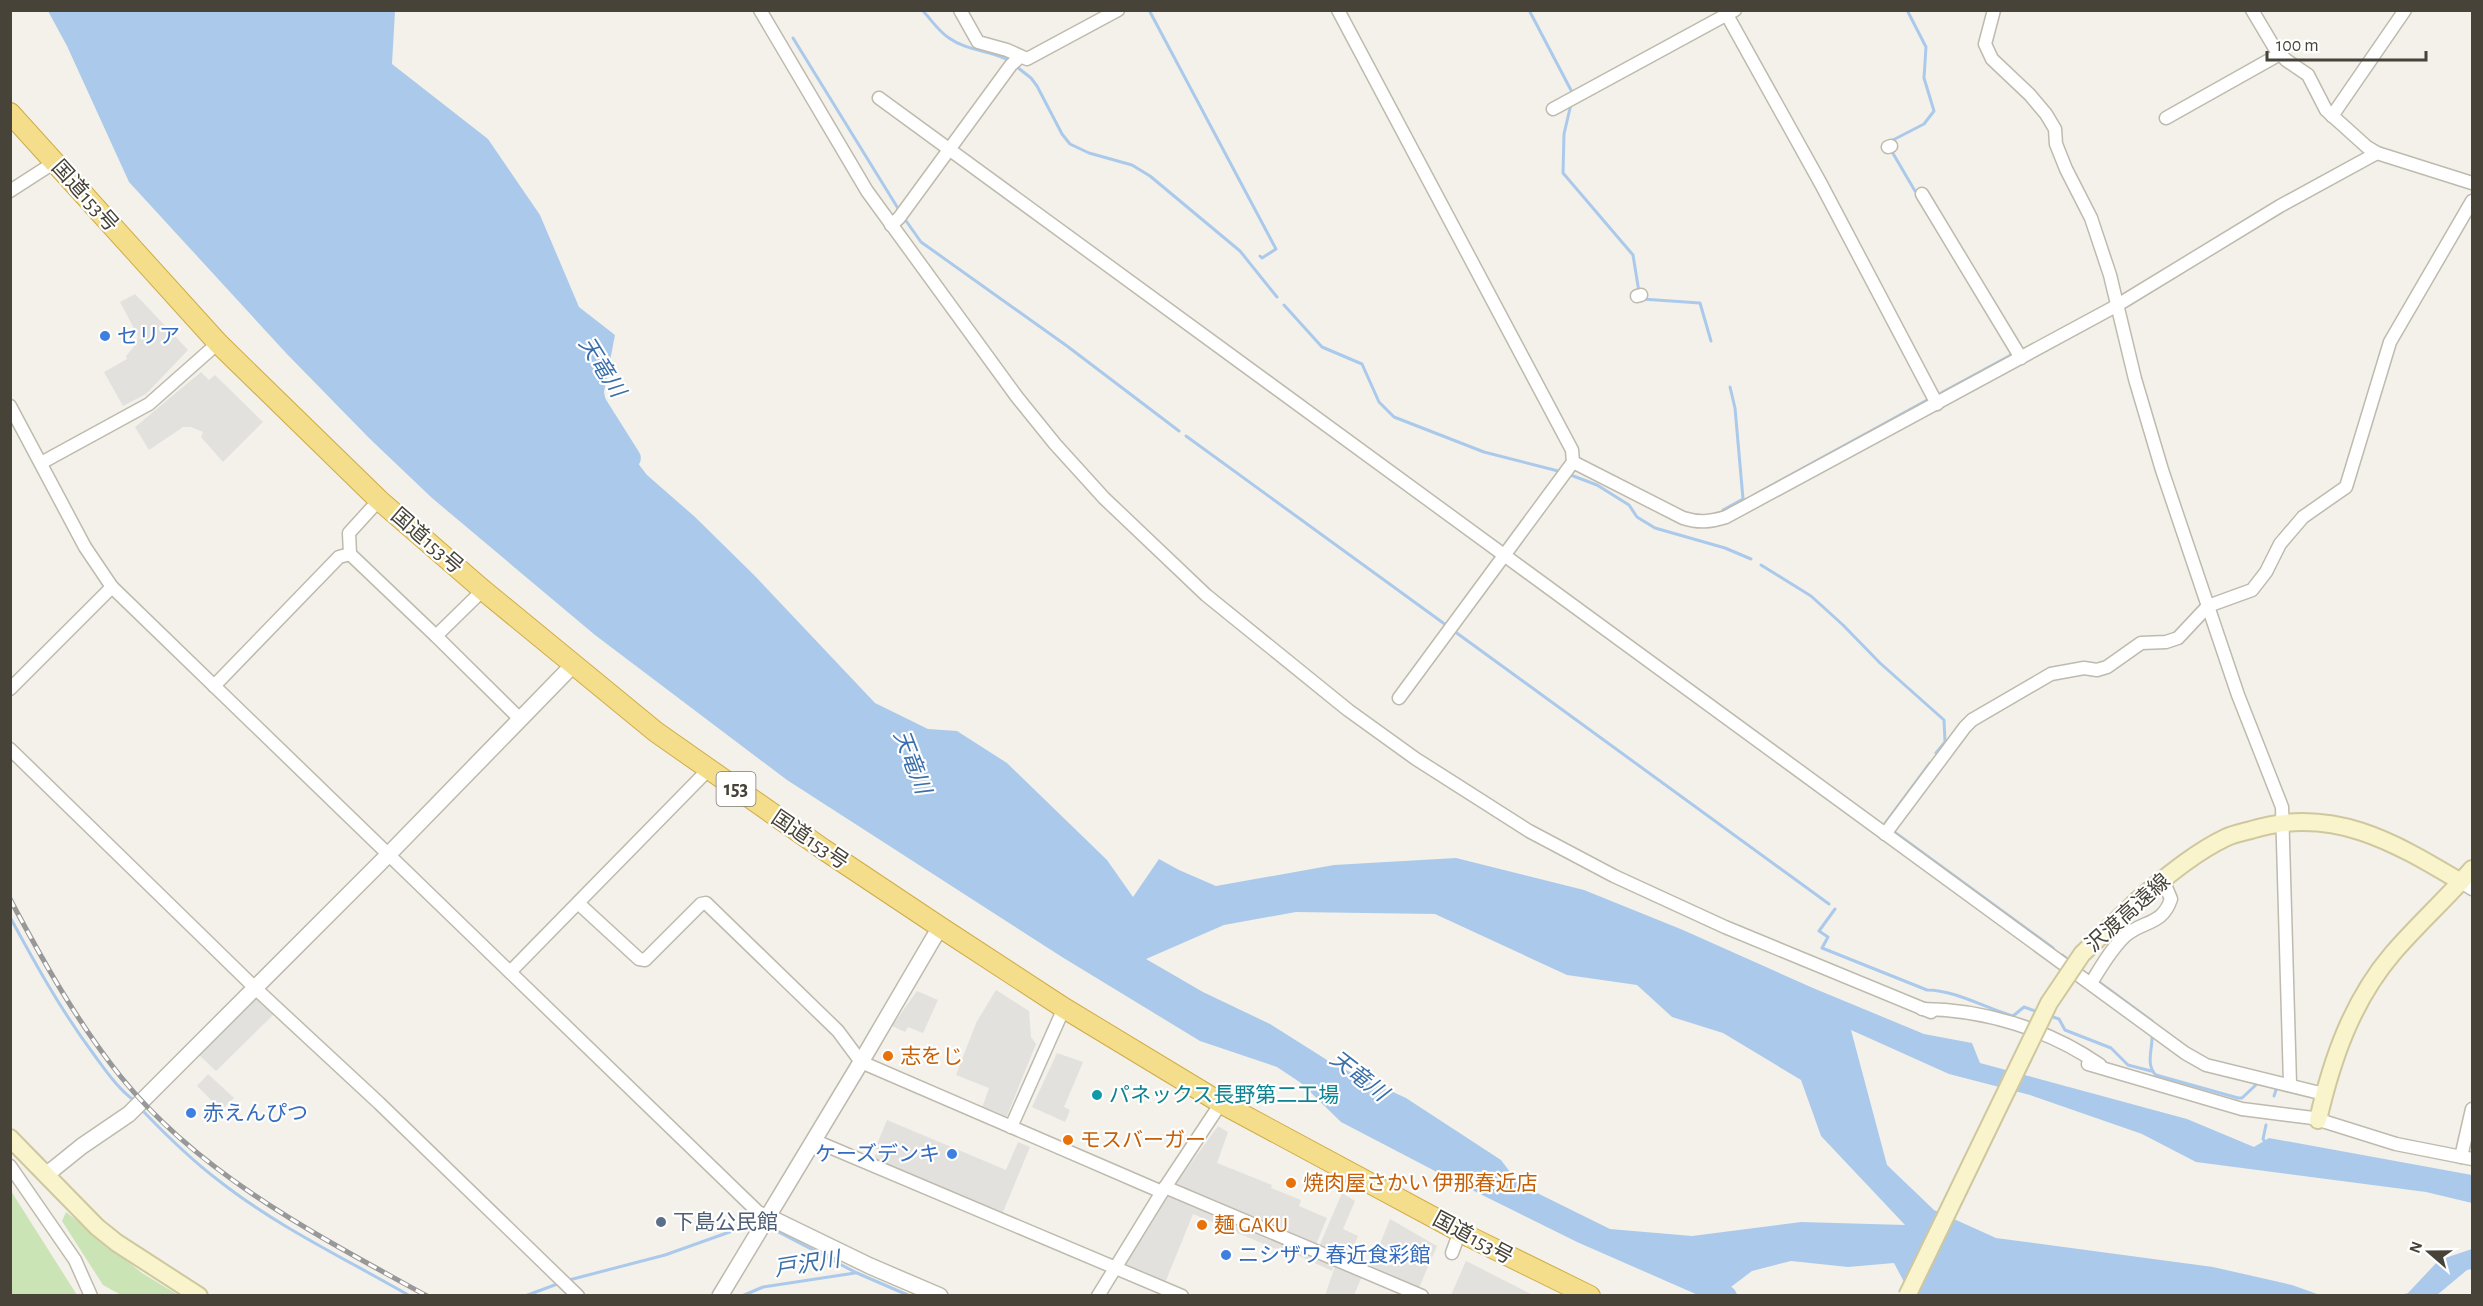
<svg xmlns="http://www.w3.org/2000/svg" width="2483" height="1306" font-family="'Alegreya Sans','Noto Sans JP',sans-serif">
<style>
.green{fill:#cbe4b6}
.parking{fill:#e2e1de}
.water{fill:#abcaeb;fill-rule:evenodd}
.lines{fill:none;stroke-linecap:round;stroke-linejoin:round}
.stream{stroke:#abcaeb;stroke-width:3}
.river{stroke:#abcaeb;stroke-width:20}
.minor-casing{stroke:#bebaad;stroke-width:15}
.tertiary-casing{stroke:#bebaad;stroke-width:18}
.secondary-casing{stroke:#cfc79d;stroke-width:20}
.trunk-casing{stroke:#d1ac46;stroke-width:22}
.minor{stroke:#fff;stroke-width:12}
.tertiary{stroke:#fff;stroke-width:15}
.secondary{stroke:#faf4cd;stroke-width:16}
.trunk{stroke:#f4de8b;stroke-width:20}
.rail-casing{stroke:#989898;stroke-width:5}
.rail{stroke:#fff;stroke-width:3;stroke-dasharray:9;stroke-linecap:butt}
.secondary-bridge-casing{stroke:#cfc79d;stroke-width:20;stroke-linecap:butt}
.secondary-bridge{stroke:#faf4cd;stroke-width:16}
.shop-dot{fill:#3f7fe0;stroke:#fff;stroke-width:2}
.food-dot{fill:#e8710a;stroke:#fff;stroke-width:2}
.culture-dot{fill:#0f9aa8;stroke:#fff;stroke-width:2}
.service-dot{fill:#5c6f8a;stroke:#fff;stroke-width:2}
.labels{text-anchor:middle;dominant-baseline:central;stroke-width:4.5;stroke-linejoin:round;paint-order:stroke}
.shield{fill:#fff;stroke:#7e7b74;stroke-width:1.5}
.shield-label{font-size:20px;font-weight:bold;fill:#474338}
.street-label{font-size:21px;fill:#474338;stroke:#fff}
.shop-label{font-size:21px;fill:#366cbe;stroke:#fff;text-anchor:start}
.food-label{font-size:21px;fill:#c56008;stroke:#fff;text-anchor:start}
.culture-label{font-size:21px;fill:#0d838f;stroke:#fff;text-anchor:start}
.service-label{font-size:21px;fill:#4e5e75;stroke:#fff;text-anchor:start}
.water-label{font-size:22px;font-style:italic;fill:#3a6faa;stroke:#fff}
</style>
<rect width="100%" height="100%" fill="#f3f1ea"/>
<g class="green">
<polygon points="10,1191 11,1191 77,1295 11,1295"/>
<polygon points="66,1212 142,1273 178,1295 121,1295 103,1285 62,1221"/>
</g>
<g class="parking">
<polygon points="135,294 188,350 146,394 123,406 104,372 127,359 126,356 136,344 138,336 120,302"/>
<polygon points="201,372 209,380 215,375 263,422 223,462 201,437 203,432 191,427 183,427 149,450 135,427"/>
<polygon points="996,990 1029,1011 1031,1037 1036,1044 1006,1118 982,1108 989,1088 956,1075 976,1023"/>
<polygon points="917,991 938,1000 923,1033 908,1027 905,1032 892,1026"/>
<polygon points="256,993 276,1012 216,1071 197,1053"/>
<polygon points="1057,1053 1083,1062 1064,1107 1070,1110 1065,1122 1032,1107"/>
<polygon points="208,1074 234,1098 221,1110 197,1086"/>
<polygon points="887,1120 1006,1170 1018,1142 1030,1147 1003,1212 874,1158 878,1150 875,1149"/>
<polygon points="1218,1126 1228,1132 1217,1163 1272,1185 1271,1188 1301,1200 1299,1206 1327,1218 1315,1247 1175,1185"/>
<polygon points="1170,1192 1335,1262 1332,1271 1280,1247 1278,1250 1193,1214 1165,1283 1124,1265"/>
<polygon points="1342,1193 1355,1201 1343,1229 1358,1236 1349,1257 1369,1265 1367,1269 1318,1249"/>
<polygon points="1390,1219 1437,1246 1418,1290 1370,1269"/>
<polygon points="1466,1261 1533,1295 1451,1295"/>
<polygon points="1336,1263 1363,1274 1354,1295 1325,1296"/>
</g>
<g class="water">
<path d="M 48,11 L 395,11 L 392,64 L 488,139 L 540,215 L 579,307 L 615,335 L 604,392 L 611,428 L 647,475 L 695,517 L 755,576 L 875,703 L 928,729 L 957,731 L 1007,763 L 1107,860 L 1133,897 L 1159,859 L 1179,870 L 1216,886 L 1334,865 L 1456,858 L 1584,890 L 1683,930 L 1813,988 L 1924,1034 L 1972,1043 L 1980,1063 L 2187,1119 L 2254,1147 L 2269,1138 L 2472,1175 L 2472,1203 L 2426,1192 L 2196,1162 L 2142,1134 L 2030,1095 L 1949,1074 L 1851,1030 L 1887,1165 L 1934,1210 L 1996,1238 L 2213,1267 L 2292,1285 L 2320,1295 L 1911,1295 L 1894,1263 L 1848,1267 L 1791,1261 L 1752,1271 L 1723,1293 L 1698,1295 L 1577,1242 L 1458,1183 L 1341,1122 L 1301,1083 L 1277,1067 L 1200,1041 L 1062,957 L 787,780 L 595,635 L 432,498 L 369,438 L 286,353 L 129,182 L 67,46 ZM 1296,912 L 1435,914 L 1567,975 L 1637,985 L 1672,1017 L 1723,1033 L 1801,1080 L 1821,1136 L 1905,1225 L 1801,1222 L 1692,1236 L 1610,1229 L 1519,1184 L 1501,1160 L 1406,1098 L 1335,1065 L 1270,1024 L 1203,992 L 1146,959 L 1224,925 Z"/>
<polygon points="2472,1249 2472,1269 2467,1270 2437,1295 2401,1295 2408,1293 2439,1260"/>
</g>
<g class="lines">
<g class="stream">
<path d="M 922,10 C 931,19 938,31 949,38 C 967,51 989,50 1008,60"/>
<polyline points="1149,10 1276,249 1262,258 1260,256"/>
<polyline points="1529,10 1573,94"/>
<polyline points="793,38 899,210"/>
<polyline points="1017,67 1031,78 1037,86 1062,134 1070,144 1089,153 1132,165 1150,176 1240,251 1277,297"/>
<polyline points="1571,104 1564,134 1563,173 1633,255 1639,292"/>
<polyline points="1891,141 1924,124 1934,111 1924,78 1926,47 1907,10"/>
<polyline points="1891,150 1915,191"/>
<polyline points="904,218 921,242 1067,346 1179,431"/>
<polyline points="1642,299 1700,303 1711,341"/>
<polyline points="1284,305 1322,347 1362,364 1379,402 1394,417 1484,452 1562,472"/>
<polyline points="1730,387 1735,408 1743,499"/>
<polyline points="1941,393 2011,355 2011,352"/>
<polyline points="1186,436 1446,625"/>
<polyline points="1568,474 1597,485 1629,505 1637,517 1655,528 1725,548 1751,559"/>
<polyline points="1756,494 1929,399"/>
<polyline points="1723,510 1743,499"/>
<polyline points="1761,565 1811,596 1843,625 1880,663 1944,720 1945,742 1936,753"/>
<polyline points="1454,631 1829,904"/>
<polyline points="1884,825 1930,763"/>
<polyline points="1893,831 2053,948"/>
<path d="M 1835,909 L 1819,931 L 1828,937 L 1822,948 L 1927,990 C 1955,990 1985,1008 2013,1016 L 2024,1007 L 2038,1012"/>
<path d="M 10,917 C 36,965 62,1012 95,1056 C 106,1071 119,1090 135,1101"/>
<polyline points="2062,955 2070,961"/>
<polyline points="2099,982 2152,1021 2151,1023"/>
<polyline points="2050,1016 2059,1019 2065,1030 2111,1048 2128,1065 2151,1071"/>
<path d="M 2152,1035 C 2153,1048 2145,1065 2156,1075 L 2238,1098 L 2242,1098 L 2259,1082"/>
<polyline points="2274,1096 2277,1087"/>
<path d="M 141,1109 C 165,1134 190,1159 218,1180 C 276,1226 346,1259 410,1296"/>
<polyline points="2266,1143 2263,1139 2266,1125"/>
<polyline points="769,1227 857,1273 910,1296"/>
<polyline points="569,1280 665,1255 752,1224"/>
<polyline points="525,1296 560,1283"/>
<polyline points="742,1296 763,1287 855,1273"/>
</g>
<g class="river">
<polyline points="597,404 631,458"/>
<polyline points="1700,1278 1727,1296"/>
</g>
<defs>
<g id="minor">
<polyline points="760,10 867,191 1017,397 1055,444 1104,498 1206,595 1348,710 1416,759 1529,831 1614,876 1725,927 1931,1012"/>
<polyline points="960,10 978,42 1007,50 1027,59 1118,10"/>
<polyline points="1338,10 1572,450 1573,462 1399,698"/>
<polyline points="1994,10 1985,44 1992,59 2030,95 2046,114 2055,129 2056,144 2066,169 2091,218 2110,275 2135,379 2162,470 2238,695 2282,807 2290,1084"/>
<polyline points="2252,10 2274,47 2286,60 2308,75 2326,110 2367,147 2377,153 2472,183"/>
<polyline points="1727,15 1821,184 1937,404"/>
<polyline points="879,98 2185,1053 2206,1065 2324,1094"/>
<polyline points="1553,109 1735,10"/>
<polyline points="2332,116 2405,10"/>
<polyline points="2166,118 2280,54"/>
<polyline points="1888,147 1891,146"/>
<polyline points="10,191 55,162"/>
<polyline points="1922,194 2021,358"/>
<polyline points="891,225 899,218 1011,65 1020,57"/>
<polyline points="1637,296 1641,295"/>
<polyline points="10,406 85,547 112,587 758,1212 767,1216"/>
<path d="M 1573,462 L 1683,518 C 1699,523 1710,522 1726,517 L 2116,306 L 2280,206 L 2377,153"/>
<polyline points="41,463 149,404 218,343"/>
<polyline points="350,554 436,636 483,590"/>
<polyline points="436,636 520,719"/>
<polyline points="214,686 339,557 350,554 349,533 379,500"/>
<polyline points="10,689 112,587"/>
<polyline points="10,749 255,988 379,1103 578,1296"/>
<polyline points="1885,834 1965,727 1972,720 2051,674 2084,668 2097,670 2107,667 2141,643 2166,642 2178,638 2208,606 2252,590 2266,572 2280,544 2303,517 2346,487 2390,342 2472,201"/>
<polyline points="2461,882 2472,889"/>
<polyline points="578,903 639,959 645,960 701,904 706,903 838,1031 861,1062 1162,1192"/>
<polyline points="510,972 708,770"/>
<path d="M 2091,983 C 2101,967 2111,949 2125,936 C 2143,920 2162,926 2171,899 L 2163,880"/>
<path d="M 1922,1009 C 1984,1009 2050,1030 2100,1065"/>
<polyline points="2088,1064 2242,1109 2313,1118 2396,1144 2472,1159"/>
<polyline points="1011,1127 1064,1008"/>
<polyline points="813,1140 1182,1296"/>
<polyline points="2461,1157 2472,1109"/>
<polyline points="10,1166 75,1260 91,1296"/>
<polyline points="1165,1187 1422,1296"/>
<polyline points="1452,1253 1460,1231"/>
<polyline points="1098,1296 1162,1192 1221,1103"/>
</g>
<g id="tertiary">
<polyline points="46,1175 82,1146 129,1114 388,855 573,665"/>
<polyline points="767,1216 870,1266 940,1296"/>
<polyline points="720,1296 861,1062 940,927"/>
</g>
<g id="secondary">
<path d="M 2139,899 C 2166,877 2194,853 2225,838 C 2233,834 2243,832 2251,830 C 2332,805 2394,842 2461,882"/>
<path d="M 2318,1120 C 2332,1059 2352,1001 2393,953 C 2418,924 2447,898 2472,869"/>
<polyline points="10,1138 97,1227 117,1243 199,1296"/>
</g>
<polyline id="trunk" points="10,113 218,343 379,500 483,590 656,732 823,849 940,927 1064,1008 1221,1103 1470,1237 1590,1296"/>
</defs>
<use href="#minor" class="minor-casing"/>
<use href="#tertiary" class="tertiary-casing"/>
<use href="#secondary" class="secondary-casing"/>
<use href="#trunk" class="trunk-casing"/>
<use href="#minor" class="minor"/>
<use href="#tertiary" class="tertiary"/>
<use href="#secondary" class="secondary"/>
<use href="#trunk" class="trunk"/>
<defs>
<path id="rail" d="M 10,899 C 43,961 77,1022 121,1077 C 200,1175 318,1236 427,1296"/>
</defs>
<use href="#rail" class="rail-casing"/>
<use href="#rail" class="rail"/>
<defs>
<polyline id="secondary-bridge" points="1907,1296 2049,1003 2082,954 2139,899"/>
</defs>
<use href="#secondary-bridge" class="secondary-bridge-casing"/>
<use href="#secondary-bridge" class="secondary-bridge"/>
</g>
<g class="shop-dot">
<circle cx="105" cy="336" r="6"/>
<circle cx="191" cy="1113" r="6"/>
<circle cx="952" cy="1154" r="6"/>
<circle cx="1226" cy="1255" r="6"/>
</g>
<g class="food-dot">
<circle cx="888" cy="1056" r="6"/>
<circle cx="1068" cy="1140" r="6"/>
<circle cx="1291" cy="1183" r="6"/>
<circle cx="1202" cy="1225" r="6"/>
</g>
<circle class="culture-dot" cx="1097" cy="1095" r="6"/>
<circle class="service-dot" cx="661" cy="1222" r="6"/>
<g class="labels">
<rect class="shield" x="716.5" y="772" width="39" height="34" rx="4.5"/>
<g class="shield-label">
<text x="736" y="789">153</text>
</g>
<g class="street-label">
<text transform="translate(85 196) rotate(48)">国道153号</text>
<text transform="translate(427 541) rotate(41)">国道153号</text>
<text transform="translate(810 840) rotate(34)">国道153号</text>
<text transform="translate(2128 913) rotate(-42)">沢渡高遠線</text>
<text transform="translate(1473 1238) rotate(28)">国道153号</text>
</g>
<g class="shop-label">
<text x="117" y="336">セリア</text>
<text x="203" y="1113">赤えんぴつ</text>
<text x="940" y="1154" text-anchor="end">ケーズデンキ</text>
<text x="1238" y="1255">ニシザワ 春近食彩館</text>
</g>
<g class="food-label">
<text x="900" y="1056">志をじ</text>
<text x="1080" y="1140">モスバーガー</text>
<text x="1303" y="1183">焼肉屋さかい 伊那春近店</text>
<text x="1214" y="1225">麺 GAKU</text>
</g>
<g class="culture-label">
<text x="1109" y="1095">パネックス長野第二工場</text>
</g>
<g class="service-label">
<text x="673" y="1222">下島公民館</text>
</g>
<g class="water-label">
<text transform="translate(602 367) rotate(58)">天竜川</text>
<text transform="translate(912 762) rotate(69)">天竜川</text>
<text transform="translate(1359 1076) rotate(38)">天竜川</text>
<text transform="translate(807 1264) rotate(-9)">戸沢川</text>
</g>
</g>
<rect width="2483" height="1306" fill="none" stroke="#474338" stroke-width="24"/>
<g transform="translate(2429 1252) rotate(290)" stroke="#ffffff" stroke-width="4.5" paint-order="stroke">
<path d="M0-4.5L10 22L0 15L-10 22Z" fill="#474338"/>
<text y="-9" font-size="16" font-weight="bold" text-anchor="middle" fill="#474338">N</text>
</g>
<path d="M2267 51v9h159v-9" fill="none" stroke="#474338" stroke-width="3"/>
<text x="2276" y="51" font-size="18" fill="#474338" stroke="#ffffff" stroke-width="4.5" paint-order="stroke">100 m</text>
</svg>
